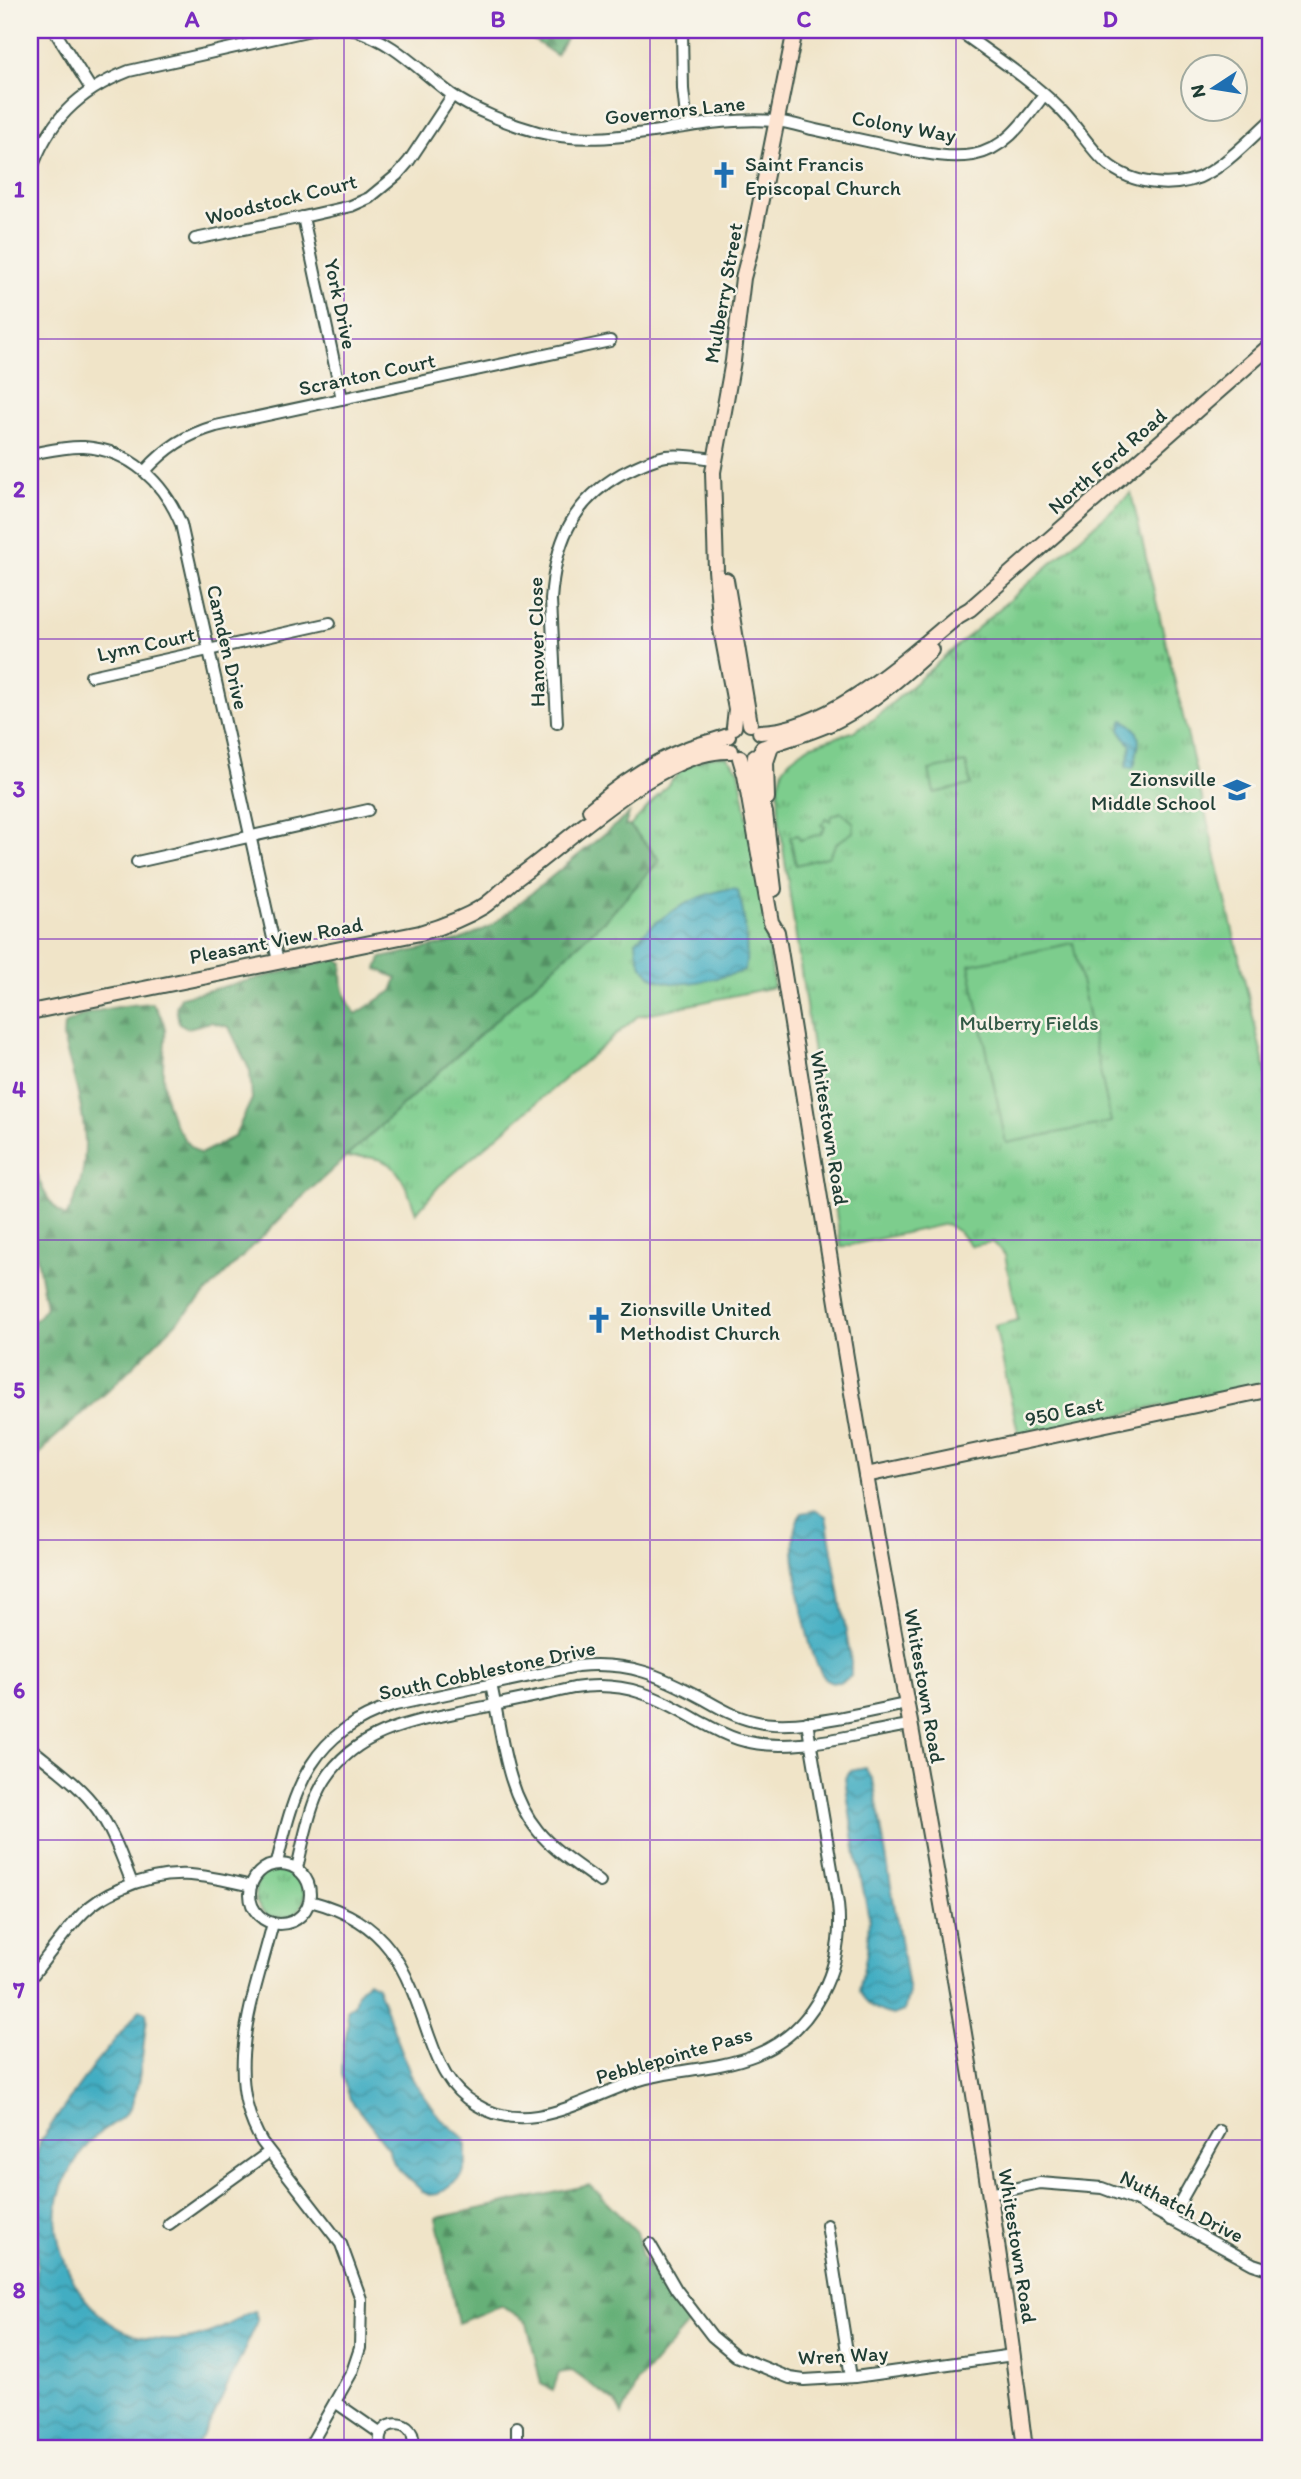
<svg xmlns="http://www.w3.org/2000/svg" width="1301" height="2479" font-family="Itim,sans-serif">
<style>
.grass{fill:url(#grass-tufts);stroke:#4e8560;stroke-width:2}
.forest{fill:url(#forest-firs);stroke:#427656;stroke-width:2}
.garden{fill:#7dcd8d;stroke:#4e8560;stroke-width:2}
.water{fill:url(#water-waves);stroke:#31757b;stroke-width:2}
.lines{fill:none;stroke-linecap:round;stroke-linejoin:round}
.street-casing{stroke:#3e564a;stroke-width:14}
.secondary-casing{stroke:#3e564a;stroke-width:18}
.street{stroke:#fff;stroke-width:10}
.secondary{stroke:#fde4d1;stroke-width:14}
.grid{fill:none;stroke:#7b2cbf;stroke-width:2;stroke-opacity:0.55}
.labels{text-anchor:middle;dominant-baseline:central;stroke-width:5;stroke-linejoin:round;paint-order:stroke}
.street-label{font-size:21px;fill:#1f3d34;stroke:#f7f3e8}
.poi-label{font-size:21px;fill:#1f3d34;stroke:#f7f3e8;text-anchor:start}
.park-label{font-size:21px;fill:#325a46;stroke:#f7f3e8}
.neatline{fill:none;stroke:#7b2cbf;stroke-width:2.5}
.grid-label{font-size:23px;text-anchor:middle;font-weight:bold;fill:#7b2cbf}
</style>
<defs>
<pattern id="grass-tufts" width="24" height="20" patternUnits="userSpaceOnUse" patternTransform="scale(1.75)"><rect width="24" height="20" fill="#7dcd8d"/><path d="M3 7l-1-3M5 7V3M7 7l1-3M15 17l-1-3M17 17v-4M19 17l1-3" fill="none" stroke="#66a874"/></pattern>
<pattern id="forest-firs" width="22" height="20" patternUnits="userSpaceOnUse" patternTransform="scale(1.75)"><rect width="22" height="20" fill="#66b078"/><path d="M5 1l3.5 6h-7zM16 11l3.5 6h-7z" fill="#539063"/></pattern>
<pattern id="water-waves" width="16" height="10" patternUnits="userSpaceOnUse" patternTransform="scale(1.75)"><rect width="16" height="10" fill="#43adc2"/><path d="M0 5q4-4 8 0t8 0" fill="none" stroke="#378e9e"/></pattern>
</defs>
<rect width="100%" height="100%" fill="#f7f3e8"/>
<filter id="ink" filterUnits="userSpaceOnUse"><feTurbulence type="fractalNoise" baseFrequency=".0143" numOctaves="2"/><feDisplacementMap in="SourceGraphic" scale="14" xChannelSelector="R" yChannelSelector="G"/><feConvolveMatrix kernelMatrix="1 2 1 2 8 2 1 2 1" color-interpolation-filters="sRGB"/></filter>
<filter id="wash" filterUnits="userSpaceOnUse"><feTurbulence type="fractalNoise" baseFrequency=".00686" numOctaves="4" result="noise"/><feDisplacementMap in="SourceGraphic" scale="28" xChannelSelector="R" yChannelSelector="G"/><feGaussianBlur stdDeviation="1.57" result="paint"/><feColorMatrix in="noise" values="0 0 0 0 0 0 0 0 0 0 0 0 0 0 0 0 0 1.4 0 .05"/><feComposite in="paint" operator="in"/></filter>
<g filter="url(#wash)">
<rect width="100%" height="100%" fill="#f0e4c8"/>
<g class="grass">
<polygon points="1131,493 1271,1094 1271,1382 1019,1437 995,1326 1018,1320 1005,1255 993,1242 971,1246 960,1233 946,1224 841,1247 779,820 778,786 783,769 790,759 809,746 852,732 874,719"/>
<path d="M 726,756 L 739,770 L 765,921 L 774,987 L 638,1016 L 439,1186 L 416,1213 C 401,1171 394,1152 345,1158 L 609,916 L 657,863 L 610,848 L 685,766 L 710,757 Z"/>
<circle cx="280" cy="1893" r="25"/>
</g>
<g class="forest">
<polygon points="519,30 566,30 569,33 556,55"/>
<path d="M 629,814 L 625,826 L 630,826 L 660,860 L 609,916 L 296,1203 L 108,1391 L 51,1441 L 30,1466 L 30,1321 L 37,1319 L 46,1307 L 30,1218 L 30,1153 C 37,1176 45,1204 66,1217 C 101,1156 80,1101 63,1038 L 64,1025 C 84,1010 127,1005 152,1003 C 173,1029 163,1039 163,1069 C 162,1101 174,1135 200,1154 L 234,1137 L 252,1099 L 250,1071 L 229,1027 L 211,1022 L 188,1028 L 179,1023 L 176,1007 L 181,997 L 336,959 L 343,963 C 340,983 344,998 356,1014 L 392,991 L 397,978 L 377,969 L 381,958 L 458,941 L 491,926 Z"/>
<polygon points="590,2185 637,2232 642,2257 654,2271 658,2281 691,2321 637,2383 622,2415 616,2403 572,2371 559,2373 553,2390 541,2384 527,2322 501,2305 458,2323 436,2218"/>
</g>
<g class="garden">
<polygon points="966,763 971,785 934,793 929,770"/>
<polygon points="841,812 854,823 853,832 837,843 828,857 796,865 790,837 798,835 800,840 821,834 825,827 821,825 826,818 830,821 832,816"/>
<polygon points="1073,943 1111,1122 1006,1143 969,965"/>
</g>
<g class="water">
<path d="M 1123,720 C 1137,725 1142,739 1137,752 C 1135,759 1137,761 1133,768 L 1126,767 L 1131,746 C 1126,736 1115,732 1123,720 Z"/>
<path d="M 731,888 L 736,889 C 744,902 750,956 744,971 C 705,981 638,1004 636,941 C 661,914 695,895 731,888 Z"/>
<path d="M 816,1510 L 826,1516 L 851,1661 L 851,1676 C 844,1682 834,1685 826,1679 C 808,1663 792,1563 794,1538 C 794,1529 796,1520 802,1513 Z"/>
<path d="M 865,1768 L 873,1780 L 875,1790 L 909,1993 L 904,2011 L 893,2015 C 878,2012 866,2004 859,1991 L 867,1952 L 869,1918 L 855,1849 L 845,1778 L 851,1771 Z"/>
<path d="M 368,1981 L 377,1986 L 413,2080 L 441,2119 L 464,2138 L 466,2145 L 466,2164 L 462,2176 L 438,2194 L 429,2195 L 423,2192 C 412,2180 389,2166 389,2149 L 350,2099 L 342,2074 L 343,2051 L 348,2025 L 347,2010 L 354,2005 L 357,1993 Z"/>
<path d="M 140,2010 L 146,2012 L 147,2019 C 143,2043 141,2087 130,2108 C 123,2120 108,2126 97,2135 C 82,2149 66,2173 60,2193 C 47,2238 72,2295 109,2322 C 128,2336 152,2341 175,2340 C 191,2340 211,2333 226,2326 C 236,2321 243,2314 254,2311 L 257,2317 L 257,2323 L 213,2417 L 195,2449 L 30,2449 L 30,2351 L 33,2344 L 36,2311 L 38,2192 L 36,2159 L 40,2141 L 94,2065 Z"/>
</g>
</g>
<g filter="url(#ink)">
<g class="lines">
<defs>
<g id="street">
<polyline points="54,30 91,89"/>
<path d="M 355,30 C 396,43 417,69 451,94 C 472,110 512,125 538,132 C 618,152 695,114 775,121 C 789,122 803,127 816,130 C 844,136 872,142 899,148 C 924,153 948,159 973,155 C 1006,149 1025,120 1044,95"/>
<polyline points="682,30 683,89 687,126"/>
<path d="M 958,30 C 992,55 1030,79 1060,109 C 1076,125 1088,146 1105,162 C 1133,186 1178,191 1210,172 C 1232,159 1252,137 1271,120"/>
<path d="M 30,174 C 47,122 78,91 129,71 L 311,30"/>
<polyline points="303,217 342,399"/>
<polyline points="195,239 303,217 351,206 369,198 397,175 409,161 452,96"/>
<path d="M 30,454 C 47,451 66,446 84,447 C 131,450 164,483 181,524 L 278,961"/>
<path d="M 145,471 C 166,448 185,435 216,426 L 610,341"/>
<polyline points="91,676 330,623"/>
<path d="M 557,723 L 551,600 C 555,545 570,503 621,474 C 635,467 650,459 666,456 C 682,454 698,457 714,459"/>
<polyline points="137,862 368,810"/>
<path d="M 491,1684 C 502,1733 505,1791 538,1831 C 555,1852 579,1866 600,1882"/>
<path d="M 33,1750 C 55,1768 81,1786 97,1809 C 113,1831 122,1858 132,1883"/>
<path d="M 277,1863 C 295,1785 311,1732 395,1705 L 577,1666 C 630,1661 659,1675 704,1699 C 720,1708 735,1717 753,1721 C 796,1732 862,1712 907,1704"/>
<circle cx="280" cy="1894" r="30"/>
<path d="M 297,1868 C 303,1844 307,1818 317,1795 C 346,1731 408,1723 469,1710 C 504,1703 539,1696 574,1688 C 627,1680 657,1697 701,1722 C 715,1729 729,1738 745,1741 C 794,1754 860,1732 910,1725"/>
<path d="M 310,1901 C 389,1922 404,1964 429,2036 C 439,2064 448,2088 475,2104 C 528,2138 584,2098 636,2081 C 674,2069 717,2070 755,2055 C 815,2031 845,1966 838,1904 L 807,1722"/>
<path d="M 273,1923 C 255,1995 221,2073 262,2142 L 341,2244 L 361,2299 L 360,2348 L 352,2372 L 308,2449"/>
<path d="M 30,1979 C 47,1957 64,1932 84,1912 C 94,1902 106,1895 120,1889 C 167,1867 202,1874 251,1886"/>
<polyline points="990,2194 1040,2183 1102,2188 1137,2201 1253,2264 1271,2270"/>
<polyline points="1170,2220 1220,2131"/>
<polyline points="169,2224 269,2152"/>
<polyline points="827,2225 851,2377"/>
<polyline points="650,2244 676,2289 712,2336 736,2356 790,2378 804,2380 855,2377 1013,2355"/>
<polyline points="335,2402 381,2434"/>
<path d="M 381,2449 C 371,2416 422,2416 412,2449"/>
<polyline points="517,2449 517,2427"/>
</g>
<g id="secondary">
<polyline points="726,580 750,724"/>
<polyline points="734,727 736,709 721,629 716,570 713,472 733,361 743,278 752,244 795,30"/>
<path d="M 760,732 C 830,731 907,658 958,616 L 970,609 L 1271,345"/>
<path d="M 762,748 C 787,738 815,732 839,719 C 874,701 902,676 931,650"/>
<polyline points="755,756 755,777 765,813 774,889"/>
<path d="M 740,758 L 745,775 L 771,922 L 777,932 C 807,1114 835,1298 867,1481 C 924,1803 985,2125 1025,2449"/>
<polyline points="767,798 766,762 772,744"/>
<path d="M 590,810 C 619,785 650,763 687,749 C 700,744 715,741 728,736"/>
<path d="M 30,1012 L 420,933 C 444,926 463,919 484,906 C 496,898 506,886 517,878 C 570,841 664,747 731,751"/>
<polyline points="866,1475 1271,1389"/>
</g>
</defs>
<use href="#street" class="street-casing"/>
<use href="#secondary" class="secondary-casing"/>
<use href="#street" class="street"/>
<use href="#secondary" class="secondary"/>
</g>
</g>
<path class="grid" d="M 344,30 L 344,2449M 650,30 L 650,2449M 956,30 L 956,2449M 30,339 L 1271,339M 30,639 L 1271,639M 30,939 L 1271,939M 30,1240 L 1271,1240M 30,1540 L 1271,1540M 30,1840 L 1271,1840M 30,2140 L 1271,2140"/>
<defs>
<symbol id="church-bare" viewBox="-9 -9 18 18"><path d="M-1.2-6h2.4v3.5h3.3v2.4h-3.3V6h-2.4V-.1h-3.3v-2.4h3.3Z" fill="#1f6fb2" stroke="#f7f3e8" stroke-width="2.5" paint-order="stroke"/></symbol>
<symbol id="school-bare" viewBox="-9 -9 18 18"><path d="M0-5L7-2L0 1L-7-2ZM-4 1L0 2.5L4 1V4Q0 6-4 4Z" fill="#1f6fb2" stroke="#f7f3e8" stroke-width="2.5" paint-order="stroke"/></symbol>
</defs>
<g fill-rule="evenodd">
<use href="#church-bare" x="705" y="156" width="38" height="38"/>
<use href="#school-bare" x="1218" y="771" width="38" height="38"/>
<use href="#church-bare" x="580" y="1301" width="38" height="38"/>
</g>
<g class="labels">
<g class="street-label">
<text transform="translate(675 110) rotate(-6)">Governors Lane</text>
<text transform="translate(904 126) rotate(10)">Colony Way</text>
<text transform="translate(281 199) rotate(-14)">Woodstock Court</text>
<text transform="translate(723 293) rotate(-80)">Mulberry Street</text>
<text transform="translate(341 304) rotate(78)">York Drive</text>
<text transform="translate(367 374) rotate(-12)">Scranton Court</text>
<text transform="translate(1107 461) rotate(-41)">North Ford Road</text>
<text transform="translate(536 642) rotate(-91)">Hanover Close</text>
<text transform="translate(146 644) rotate(-12)">Lynn Court</text>
<text transform="translate(228 647) rotate(77)">Camden Drive</text>
<text transform="translate(276 940) rotate(-11)">Pleasant View Road</text>
<text transform="translate(830 1128) rotate(81)">Whitestown Road</text>
<text transform="translate(1064 1411) rotate(-12)">950 East</text>
<text transform="translate(487 1670) rotate(-12)">South Cobblestone Drive</text>
<text transform="translate(925 1686) rotate(80)">Whitestown Road</text>
<text transform="translate(674 2055) rotate(-16)">Pebblepointe Pass</text>
<text transform="translate(1182 2206) rotate(27)">Nuthatch Drive</text>
<text transform="translate(1018 2246) rotate(81)">Whitestown Road</text>
<text transform="translate(843 2355) rotate(-3)">Wren Way</text>
</g>
<g class="poi-label">
<text x="745" y="163">Saint Francis<tspan x="745" dy="24">Episcopal Church</tspan></text>
<text x="1216" y="778" text-anchor="end">Zionsville<tspan x="1216" dy="24">Middle School</tspan></text>
<text x="620" y="1308">Zionsville United<tspan x="620" dy="24">Methodist Church</tspan></text>
</g>
<g class="park-label">
<text x="1029" y="1022">Mulberry Fields</text>
</g>
</g>
<rect width="1301" height="2479" fill="none" stroke="#f7f3e8" stroke-width="77"/>
<g transform="translate(1214 88) rotate(258)"><circle r="33" fill="#f7f3e8" stroke="#a1aaa0" stroke-width="2"/>
<path d="M0-5L12 26L0 18L-12 26Z" fill="#1f6fb2"/>
<text y="-10" font-size="19" font-weight="bold" text-anchor="middle" fill="#1f3d34">N</text>
</g>
<rect x="38" y="38" width="1224" height="2402" class="neatline"/>
<g class="grid-label">
<text x="192" y="27">A</text>
<text x="498" y="27">B</text>
<text x="804" y="27">C</text>
<text x="1110" y="27">D</text>
<text x="19" y="197">1</text>
<text x="19" y="497">2</text>
<text x="19" y="797">3</text>
<text x="19" y="1097">4</text>
<text x="19" y="1398">5</text>
<text x="19" y="1698">6</text>
<text x="19" y="1998">7</text>
<text x="19" y="2298">8</text>
</g>
</svg>
